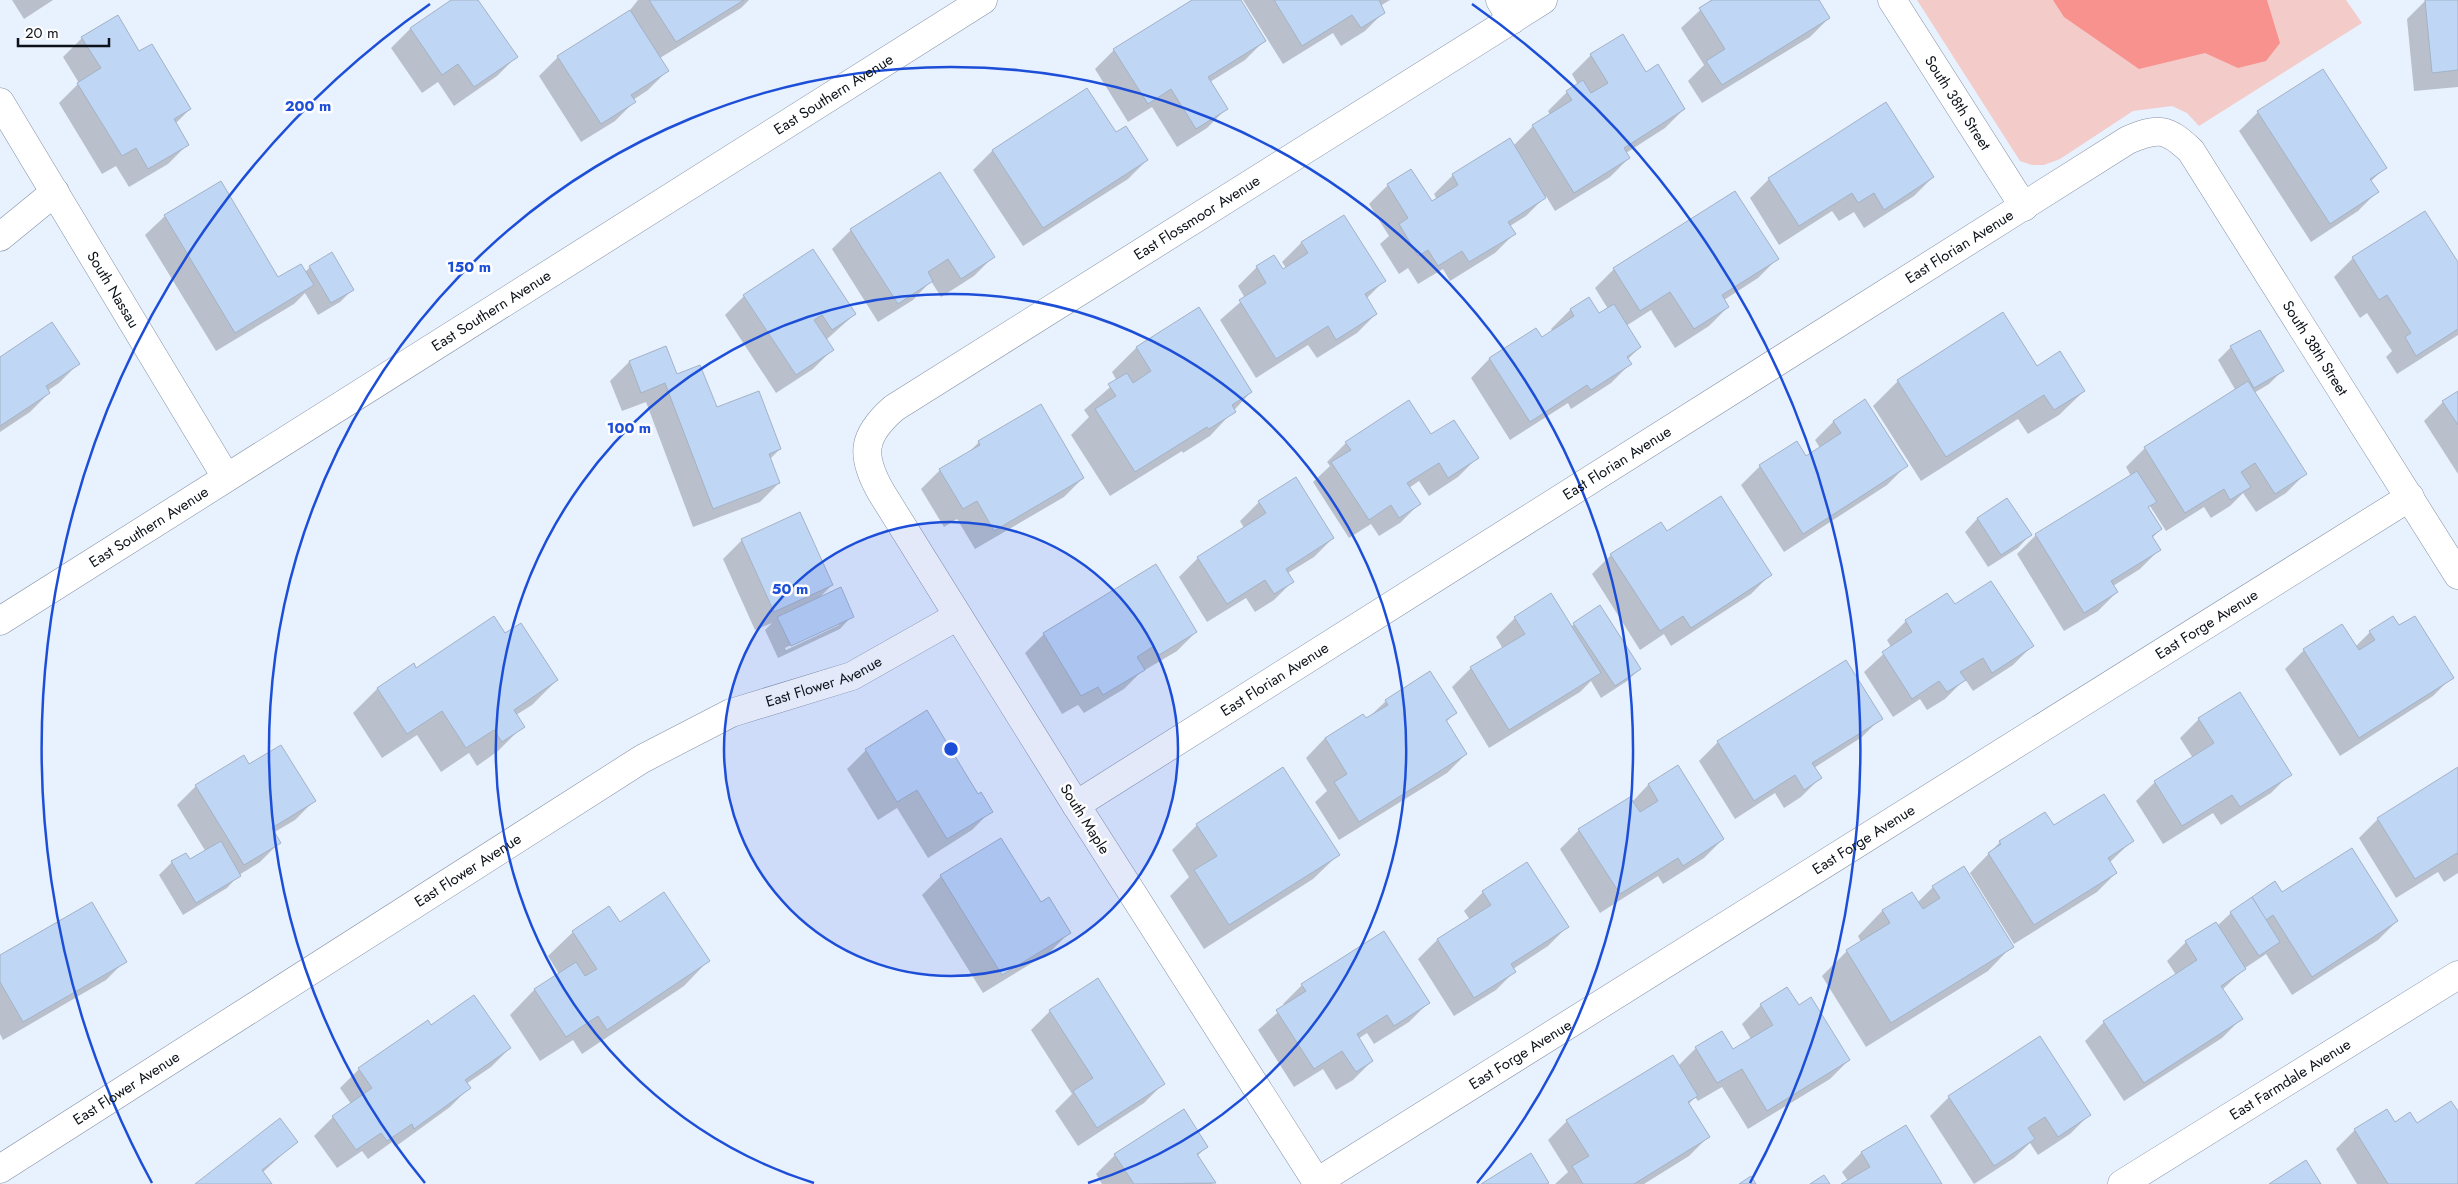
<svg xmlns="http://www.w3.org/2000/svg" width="2458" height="1184" font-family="Jost,sans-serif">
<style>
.green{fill:#f3ccc9}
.water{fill:#f7928e}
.shadow{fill:#0003;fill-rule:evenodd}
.building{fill:#bfd6f4;stroke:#a3b2c6}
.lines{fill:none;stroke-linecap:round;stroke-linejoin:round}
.minor-casing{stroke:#8492a5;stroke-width:29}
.major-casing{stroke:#8492a5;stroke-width:29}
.minor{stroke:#fff;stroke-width:28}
.major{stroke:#fff;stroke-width:28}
.ring{fill:none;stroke:#1d4ed8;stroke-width:2.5}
.labels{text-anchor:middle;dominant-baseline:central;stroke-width:5;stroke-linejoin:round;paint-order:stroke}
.street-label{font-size:15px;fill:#0d1219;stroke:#fefefe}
.centre{fill:#1d4ed8;stroke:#fefefe;stroke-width:2.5}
.ring-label{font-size:15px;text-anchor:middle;font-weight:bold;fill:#1d4ed8;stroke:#fefefe;stroke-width:5;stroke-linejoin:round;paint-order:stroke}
</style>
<rect width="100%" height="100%" fill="#e8f1fe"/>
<polygon class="green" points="1917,0 2346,0 2362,23 2199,126 2187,113 2172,106 2133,111 2060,159 2044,165 2032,165 2020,161"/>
<polygon class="water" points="2053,0 2267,0 2280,43 2266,61 2238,68 2205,53 2139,69 2064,17"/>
<g class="shadow">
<polygon points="12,0 53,0 24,19"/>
<polygon points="453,0 477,0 516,57 497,76 454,106 438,82 422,93 391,48 410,29"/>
<polygon points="638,0 749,0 741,8 660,58 667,71 648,90 633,100 634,102 615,121 581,142 539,76 558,57 627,14"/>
<polygon points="1194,0 1239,0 1264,41 1245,60 1210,82 1226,109 1207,128 1177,147 1152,107 1128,122 1095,69 1114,50"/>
<polygon points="1243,0 1390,0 1380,6 1384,12 1365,31 1341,46 1333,33 1283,64"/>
<polygon points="1711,0 1818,0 1829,18 1810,37 1702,103 1688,81 1704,65 1681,28"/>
<polygon points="2426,0 2458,0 2458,87 2414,91 2407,19"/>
<polygon points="82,38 139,53 190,109 175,124 187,145 168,164 129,187 116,166 102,174 59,103 79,83 63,57"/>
<polygon points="1591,55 1646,73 1684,109 1665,128 1626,153 1629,158 1610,177 1555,211 1546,196 1526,216 1510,226 1514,234 1495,253 1450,281 1443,269 1418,284 1408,268 1399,274 1380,244 1389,236 1369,204 1388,185 1431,203 1437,200 1434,194 1453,175 1513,146 1533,126 1550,115 1548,111 1567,92 1578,85 1572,74"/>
<polygon points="1087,90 1116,134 1147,160 1128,179 1023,246 973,170 992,151"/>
<polygon points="2258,112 2385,168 2370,182 2377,192 2358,211 2311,242 2239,131"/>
<polygon points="939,173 993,257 974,276 941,297 931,281 913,300 878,322 832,249 851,230"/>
<polygon points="1933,177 1914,196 1864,228 1854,212 1839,221 1832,211 1779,245 1750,198 1769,179"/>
<polygon points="220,183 278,279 305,272 310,267 352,290 340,302 318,315 305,293 294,304 216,351 145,235 165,216"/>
<polygon points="2425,212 2458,264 2458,335 2397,374 2386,357 2392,351 2367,313 2360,318 2334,277 2353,258"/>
<polygon points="1344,216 1384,281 1366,299 1376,314 1357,333 1317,358 1308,345 1256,378 1220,320 1245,298 1238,286 1257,267 1283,270 1286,268 1282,262 1301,243"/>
<polygon points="1777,259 1758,278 1724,300 1728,307 1709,326 1675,348 1651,310 1626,326 1640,347 1627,360 1630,364 1611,383 1571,409 1568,403 1510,440 1471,378 1490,358 1541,339 1553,331 1551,329 1570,310 1588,298 1598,314 1608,309 1595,288 1614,269"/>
<polygon points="744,296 855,314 826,340 832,350 813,369 776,393 725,315"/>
<polygon points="2003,314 2037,367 2084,391 2059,415 2028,434 2018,419 1921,481 1873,406 1898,381"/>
<polygon points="2231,347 2282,371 2269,384 2254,393 2305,474 2286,493 2256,512 2243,493 2230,506 2211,518 2204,507 2166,531 2150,506 2148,509 2161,529 2152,538 2159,550 2140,569 2113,586 2117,592 2098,611 2064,631 2017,554 2036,535 2131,476 2126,467 2145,448 2236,391 2218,360"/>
<polygon points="1136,348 1251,392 1210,436 1183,453 1182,451 1110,496 1071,435 1089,417 1084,410 1117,381 1112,372"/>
<polygon points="0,358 78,364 59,383 47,391 49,393 30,412 0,432"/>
<polygon points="629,362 716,409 780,449 770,459 779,483 760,502 693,527 646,402 622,411 610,381"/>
<polygon points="2458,392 2458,474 2424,421 2443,402"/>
<polygon points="1834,421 1906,466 1887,485 1784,552 1741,485 1760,466 1806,457 1820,448 1815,440"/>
<polygon points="1431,436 1477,458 1458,477 1429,496 1419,481 1409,488 1419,504 1400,523 1379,536 1371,524 1349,538 1313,482 1330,466 1327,462 1346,443"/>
<polygon points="979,442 1083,478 1064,497 975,549 957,519 944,527 921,489 940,470 968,453"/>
<polygon points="2007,499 2030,535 2018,548 1988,567 1965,532 1977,519"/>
<polygon points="1259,502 1333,538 1314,557 1288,573 1293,581 1274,600 1255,612 1246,598 1207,622 1179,577 1198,558 1244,528 1240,521"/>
<polygon points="1666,533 1770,575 1751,594 1671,646 1664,634 1640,650 1592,574 1611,555"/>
<path d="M 742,540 L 832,585 L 818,599 L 852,616 L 840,629 L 778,658 L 765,630 L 772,623 L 755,630 L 723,559 ZM 839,622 L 839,625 L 786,650 L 785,648 Z"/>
<polygon points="1155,565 1196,632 1177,651 1140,673 1124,689 1084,713 1078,705 1062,714 1025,653 1044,634"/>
<polygon points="1955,606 2032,646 2013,665 1973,691 1965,679 1945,699 1927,710 1920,699 1893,717 1864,672 1891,647 1887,640 1906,621"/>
<polygon points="1515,618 1571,627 1574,624 1640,669 1627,681 1601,698 1591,681 1580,692 1489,748 1452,687 1471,668 1503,649 1496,637"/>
<polygon points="2399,627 2452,677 2433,696 2340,756 2285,669 2304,650 2355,647 2370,632"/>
<polygon points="413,665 416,669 557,680 532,705 516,715 523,726 498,751 477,766 469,753 441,772 417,735 382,758 353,713 377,689"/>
<polygon points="1386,701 1455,713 1446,722 1466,754 1447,773 1339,840 1315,802 1327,791 1306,758 1325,738 1368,718"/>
<polygon points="1881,718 1862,737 1814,768 1820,778 1801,797 1784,808 1775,793 1735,819 1699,761 1718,742"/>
<polygon points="2199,719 2290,774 2271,793 2221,825 2213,813 2163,844 2136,801 2155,782 2193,758 2180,738"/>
<polygon points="866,750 978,796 991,811 972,830 928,858 897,808 878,820 847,769"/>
<polygon points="249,766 314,801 295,820 273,833 279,843 260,862 239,875 227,888 183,915 159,875 172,862 190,861 206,852 177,805 196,786"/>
<polygon points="1677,767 1723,839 1704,858 1663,884 1658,876 1600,913 1560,849 1579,830 1632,802 1648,785"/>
<polygon points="2458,769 2458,873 2444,882 2438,872 2396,898 2359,838 2378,819"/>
<polygon points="1197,825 1338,855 1313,879 1204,949 1170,896 1189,877 1172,850"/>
<polygon points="2053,827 2132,841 2109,863 2116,873 2097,892 2014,944 1970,873 2000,842"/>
<polygon points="941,876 1041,904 1069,933 1050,952 983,993 922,895"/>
<polygon points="1933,887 2012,946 1988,971 1866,1047 1822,976 1847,951 1861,942 1858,936 1882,911 1911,893 1917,903"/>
<polygon points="1483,892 1567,927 1548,946 1513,969 1515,971 1496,990 1454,1016 1418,959 1437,940 1470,920 1464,911"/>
<polygon points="2282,894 2397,921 2378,940 2292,995 2266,954 2245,968 2222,990 2241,1019 2222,1038 2124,1101 2085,1041 2104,1022 2176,975 2167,961 2186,942 2217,926 2231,913"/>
<polygon points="619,923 708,961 684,986 582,1054 573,1040 540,1061 510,1015 534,990 559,974 548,956 573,932"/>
<polygon points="0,956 125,961 106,980 3,1040 0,1034"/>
<polygon points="1302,985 1428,1003 1409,1022 1374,1044 1367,1033 1358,1039 1372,1061 1353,1080 1336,1090 1323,1069 1294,1087 1258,1030 1285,1006 1283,1004"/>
<polygon points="1761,1005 1798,1007 1849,1060 1830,1079 1748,1129 1722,1087 1698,1101 1695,1097 1688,1105 1708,1137 1689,1156 1644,1184 1555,1184 1568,1172 1548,1140 1567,1121 1678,1066 1696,1048 1733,1051 1751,1039 1742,1024"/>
<polygon points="1050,1011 1163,1084 1144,1103 1078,1146 1055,1111 1072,1094 1031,1030"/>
<polygon points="427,1022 431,1027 510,1048 491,1067 466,1084 469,1088 450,1107 395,1147 392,1142 368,1159 362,1151 337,1168 314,1136 333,1117 351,1104 340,1088 359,1069"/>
<polygon points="2039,1038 2089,1115 2070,1134 2038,1155 2030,1143 2014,1158 1974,1184 1930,1116 1949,1097"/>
<polygon points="2458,1114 2458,1184 2357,1184 2336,1149 2355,1130 2395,1123 2416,1124"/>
<polygon points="1905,1127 1940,1184 1843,1184 1848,1181 1842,1172 1861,1153"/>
<polygon points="296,1142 262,1173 271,1184 197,1184"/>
<polygon points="1207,1147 1197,1156 1214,1182 1212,1184 1102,1184 1096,1174 1115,1155"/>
</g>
<g class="building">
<polygon points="451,0 478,0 518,57 474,87 458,64 442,75 410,28"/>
<polygon points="649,0 744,0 676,42"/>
<polygon points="1192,0 1241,0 1266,41 1208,77 1228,109 1196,129 1171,89 1148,104 1113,49"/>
<polygon points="1274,0 1379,0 1385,13 1361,28 1352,15 1302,46"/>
<polygon points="1712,0 1819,0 1830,18 1722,85 1706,61 1725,49 1699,8"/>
<polygon points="2425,0 2458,0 2458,70 2432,73"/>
<polygon points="630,10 669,71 631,95 636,102 601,124 557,56"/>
<polygon points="118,15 139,51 152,44 191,109 174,119 189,145 148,169 136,148 122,156 77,83 101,68 81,37"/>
<polygon points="1623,34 1646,72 1658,64 1685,109 1624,148 1630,158 1574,193 1532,125 1572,100 1566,91 1583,80 1591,93 1608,83 1590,54"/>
<polygon points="2323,69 2387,168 2370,179 2379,192 2330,224 2257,111"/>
<polygon points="1087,88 1116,132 1126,126 1148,160 1043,228 992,150"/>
<polygon points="1886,102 1934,177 1884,210 1874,193 1858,203 1852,193 1799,226 1768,178"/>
<polygon points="1510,138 1546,198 1508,222 1516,234 1469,262 1462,251 1438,266 1428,250 1418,256 1399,224 1408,218 1387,184 1411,169 1432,201 1458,185 1452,174"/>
<polygon points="940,172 995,257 961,279 948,259 928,272 933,281 898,304 850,229"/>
<polygon points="221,181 278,277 301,264 314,285 235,333 164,215"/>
<polygon points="1735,191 1779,259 1722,295 1729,307 1694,329 1670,292 1640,311 1613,268"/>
<polygon points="2425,211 2458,262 2458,329 2416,356 2405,337 2411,333 2387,295 2379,300 2352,257"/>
<polygon points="1344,215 1386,281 1365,294 1377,314 1336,340 1328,326 1276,359 1239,300 1266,283 1256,266 1274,255 1283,269 1308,253 1301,242"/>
<polygon points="813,249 856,314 832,330 822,315 814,320 834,350 796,375 743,295"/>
<polygon points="332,252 354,290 331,303 309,266"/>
<polygon points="1589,297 1599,313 1614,304 1641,347 1627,357 1632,364 1591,390 1587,385 1530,422 1489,358 1536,328 1542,337 1574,316 1570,309"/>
<polygon points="1199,307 1252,392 1232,405 1236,412 1209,429 1207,427 1135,472 1095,409 1116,396 1108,384 1127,373 1133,383 1151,371 1136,347"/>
<polygon points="2003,312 2037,366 2060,351 2085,391 2054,410 2044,395 1946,457 1897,380"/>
<polygon points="52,322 80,364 46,386 50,393 0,426 0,357"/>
<polygon points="2260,330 2284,371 2254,388 2230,346"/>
<polygon points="666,346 677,374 700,365 717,407 759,391 781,449 769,454 780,483 713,509 665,383 641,393 629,361"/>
<polygon points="2248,381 2307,474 2275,494 2255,463 2241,472 2251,487 2230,500 2224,489 2185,513 2144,447"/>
<polygon points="2458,391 2458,425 2442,401"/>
<polygon points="1865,399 1908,466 1803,534 1759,465 1797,441 1806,456 1841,433 1833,421"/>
<polygon points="1409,400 1431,434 1454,420 1479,458 1448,478 1439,463 1407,483 1421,504 1399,518 1391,505 1369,520 1331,462 1351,450 1345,442"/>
<polygon points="1041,404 1084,478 994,531 977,501 963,509 939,469 980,445 978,441"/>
<polygon points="2137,471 2157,502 2148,507 2162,529 2152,536 2161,550 2111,581 2118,592 2084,613 2035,534"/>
<polygon points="1296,477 1334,538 1286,569 1294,582 1274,594 1265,580 1227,604 1197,557 1266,513 1258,501"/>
<polygon points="1721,496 1772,575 1691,628 1683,616 1660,631 1610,554 1661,522 1667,531"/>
<polygon points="2007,498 2032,535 2001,555 1977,518"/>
<polygon points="800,512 833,585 774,612 741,539"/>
<polygon points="1156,564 1197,632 1159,655 1154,646 1137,657 1145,670 1103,695 1098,687 1081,696 1043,633"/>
<polygon points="1991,581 2034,646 1992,673 1983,658 1960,672 1966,680 1947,692 1939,681 1912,699 1882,652 1912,632 1905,620 1947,593 1955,604"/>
<polygon points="841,587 854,617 791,646 777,617"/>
<polygon points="1551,593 1601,673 1509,730 1470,667 1525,634 1514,617"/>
<polygon points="1600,605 1641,669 1615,686 1573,623"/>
<polygon points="494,616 505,633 521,623 558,680 514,710 525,727 502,742 494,730 466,748 442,711 407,734 377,688 414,663 416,668"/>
<polygon points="2393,616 2399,625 2415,616 2454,678 2359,738 2303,649 2342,624 2359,650 2375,640 2369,631"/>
<polygon points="1846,660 1883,719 1812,763 1822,778 1804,790 1795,775 1754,801 1717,741"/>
<polygon points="1430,671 1457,713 1446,720 1467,754 1359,822 1334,782 1347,774 1325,738 1363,714 1366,718 1388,705 1385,700"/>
<polygon points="2240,692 2292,775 2240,807 2232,795 2182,826 2154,781 2214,743 2198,718"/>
<polygon points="927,710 978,794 981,792 993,812 947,839 917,790 897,802 865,749"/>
<polygon points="281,745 316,801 272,828 281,843 244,865 195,785 244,755 249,764"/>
<polygon points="1678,765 1724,839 1683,866 1678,858 1620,894 1578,829 1630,797 1640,812 1658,801 1648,784"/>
<polygon points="1283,767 1340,855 1229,925 1194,870 1217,856 1196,824"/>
<polygon points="2458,767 2458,855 2457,853 2415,879 2377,818"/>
<polygon points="2104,794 2134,841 2108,858 2117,873 2034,925 1988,853 2001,844 1999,841 2045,812 2054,825"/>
<polygon points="1001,838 1041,902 1049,897 1071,933 1002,975 940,875"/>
<polygon points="221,841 241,876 196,903 171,861 186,853 190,859"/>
<polygon points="2352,848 2398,921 2312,977 2273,915 2266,920 2252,897 2275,881 2282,892"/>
<polygon points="1527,862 1569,927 1511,964 1516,972 1474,998 1437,939 1491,905 1482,891"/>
<polygon points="1964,866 2014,947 1891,1023 1846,950 1890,923 1882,910 1912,892 1923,909 1940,898 1932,886"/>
<polygon points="664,892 710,961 607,1030 598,1016 566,1037 534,989 576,962 585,976 597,969 572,931 609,906 620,922"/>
<polygon points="2252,897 2280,942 2259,956 2230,912"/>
<polygon points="92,902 127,962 23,1022 0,982 0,955"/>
<polygon points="2216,922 2246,969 2221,986 2243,1019 2144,1083 2103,1021 2197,960 2185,941"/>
<polygon points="1384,931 1430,1003 1394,1026 1387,1015 1357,1034 1373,1061 1356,1072 1342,1051 1314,1069 1276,1010 1306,991 1301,984"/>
<polygon points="1098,978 1165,1084 1097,1128 1073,1091 1093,1078 1049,1010"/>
<polygon points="1787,987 1799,1005 1811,997 1850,1060 1767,1111 1742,1069 1717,1083 1695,1047 1722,1031 1733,1049 1773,1025 1760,1004"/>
<polygon points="474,995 511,1048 465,1080 471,1088 414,1129 412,1124 387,1141 381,1133 356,1150 332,1116 372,1088 358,1068 428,1020 431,1025"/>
<polygon points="2040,1036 2091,1115 2058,1137 2045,1117 2028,1128 2035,1139 1994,1166 1948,1096"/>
<polygon points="1673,1055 1698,1096 1688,1102 1710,1137 1634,1184 1583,1184 1572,1166 1589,1156 1566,1120"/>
<polygon points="2451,1101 2458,1111 2458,1184 2388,1184 2354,1129 2387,1109 2395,1122 2410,1112 2417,1123"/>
<polygon points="1184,1109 1208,1147 1197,1154 1216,1183 1134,1184 1114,1154"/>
<polygon points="280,1118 298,1142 262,1170 272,1184 195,1184"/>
<polygon points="1906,1125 1942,1184 1841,1184 1870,1167 1861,1152"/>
<polygon points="1531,1153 1549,1183 1547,1184 1481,1184"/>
<polygon points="2306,1160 2321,1184 2269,1184"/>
<polygon points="1824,1175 1830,1184 1810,1184"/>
<polygon points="1751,1176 1756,1184 1739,1184"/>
</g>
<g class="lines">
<defs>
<g id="minor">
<polyline points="1500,0 1512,20"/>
<path id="s1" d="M 1892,0 L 2024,207"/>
<path id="s2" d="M 0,102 L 226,477"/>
<polyline points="0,237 55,192"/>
<path id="s3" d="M 1076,805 L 2128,140 C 2158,127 2167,128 2191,151 L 2458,575"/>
<path id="s4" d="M 0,1169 L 642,759 L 731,713 L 852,676 L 958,616"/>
<path id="s5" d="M 1317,1182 L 2410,497"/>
<path id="s6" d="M 1318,1184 L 1076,805 L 881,492 C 860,455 862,436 894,408 L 1543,0"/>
<path id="s7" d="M 2122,1184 L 2458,975"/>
</g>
<g id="major">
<path id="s8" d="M 0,621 L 983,0"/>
</g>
</defs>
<use href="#minor" class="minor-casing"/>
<use href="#major" class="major-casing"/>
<use href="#minor" class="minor"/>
<use href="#major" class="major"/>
</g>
<circle cx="951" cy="749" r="227" fill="#1d4ed8" fill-opacity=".12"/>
<g class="ring">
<circle cx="951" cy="749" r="227"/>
<path d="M814 1183A455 455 0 1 1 1088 1183"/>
<path d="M425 1183A682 682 0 1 1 1477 1183"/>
<path d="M152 1183A909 909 0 0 1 430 4M1472 4A909 909 0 0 1 1750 1183"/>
</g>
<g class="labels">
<g class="street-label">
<text stroke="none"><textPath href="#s8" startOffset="986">East Southern Avenue</textPath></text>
<text stroke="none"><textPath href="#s1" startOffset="122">South 38th Street</textPath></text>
<text stroke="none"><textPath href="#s6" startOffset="1272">East Flossmoor Avenue</textPath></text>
<text stroke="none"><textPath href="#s3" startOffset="1045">East Florian Avenue</textPath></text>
<text stroke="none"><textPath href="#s2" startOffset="219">South Nassau</textPath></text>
<text stroke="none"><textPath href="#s8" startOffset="581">East Southern Avenue</textPath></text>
<text stroke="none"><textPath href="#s3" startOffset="1548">South 38th Street</textPath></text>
<text stroke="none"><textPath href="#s3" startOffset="640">East Florian Avenue</textPath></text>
<text stroke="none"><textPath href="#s8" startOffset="176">East Southern Avenue</textPath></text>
<text stroke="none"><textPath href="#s5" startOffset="1050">East Forge Avenue</textPath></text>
<text stroke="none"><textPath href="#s4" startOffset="960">East Flower Avenue</textPath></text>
<text stroke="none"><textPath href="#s3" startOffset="235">East Florian Avenue</textPath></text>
<text transform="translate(1085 819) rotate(58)">South Maple</text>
<text stroke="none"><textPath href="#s5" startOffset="645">East Forge Avenue</textPath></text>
<text stroke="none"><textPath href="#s4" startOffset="555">East Flower Avenue</textPath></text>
<text stroke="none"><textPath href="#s5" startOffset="240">East Forge Avenue</textPath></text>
<text stroke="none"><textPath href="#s7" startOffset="198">East Farmdale Avenue</textPath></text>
<text stroke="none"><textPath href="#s4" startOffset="150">East Flower Avenue</textPath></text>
</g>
</g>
<circle cx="951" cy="749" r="8" class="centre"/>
<g class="ring-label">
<text x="308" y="111">200 m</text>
<text x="469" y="272">150 m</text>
<text x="629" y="433">100 m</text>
<text x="790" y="594">50 m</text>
</g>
<path d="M18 38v8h91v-8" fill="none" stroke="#0d1219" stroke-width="2.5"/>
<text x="25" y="38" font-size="15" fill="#0d1219" stroke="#fefefe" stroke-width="4" paint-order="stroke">20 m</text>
</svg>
